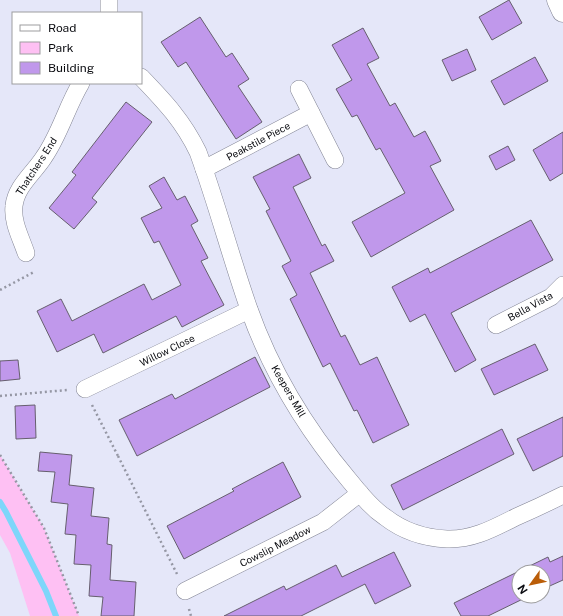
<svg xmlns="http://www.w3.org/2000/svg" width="563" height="616" font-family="'Public Sans',sans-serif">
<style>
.green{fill:#fec0f3}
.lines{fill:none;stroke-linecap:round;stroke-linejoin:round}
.stream{stroke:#7ed6fa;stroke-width:6}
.building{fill:#c098eb;stroke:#665f6e}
.minor-casing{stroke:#818393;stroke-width:18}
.tertiary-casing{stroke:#818393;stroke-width:23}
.path{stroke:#9597a4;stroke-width:2.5;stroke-dasharray:2 3;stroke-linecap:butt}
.minor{stroke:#fff;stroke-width:17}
.tertiary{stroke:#fff;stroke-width:22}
.labels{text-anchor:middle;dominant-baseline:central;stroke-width:4;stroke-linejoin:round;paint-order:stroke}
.street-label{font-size:10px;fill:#0a0b10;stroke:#fff}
</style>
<rect width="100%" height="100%" fill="#e5e7f9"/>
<polygon class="green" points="0,455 44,528 79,616 30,616 10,553 0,535"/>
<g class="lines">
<polyline class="stream" points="0,502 6,512 46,591 56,616"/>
</g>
<g class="building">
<polygon points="509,0 522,23 492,40 479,17"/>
<polygon points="200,17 226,57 232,53 249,79 238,86 262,122 236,139 186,62 178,67 161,42"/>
<polygon points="363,28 379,58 367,64 390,106 395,103 414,137 425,131 441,161 430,166 454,210 371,257 352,222 405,193 380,148 376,150 357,115 352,117 336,89 352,80 332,45"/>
<polygon points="467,49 476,70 452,81 442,60"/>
<polygon points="535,57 548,81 504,105 491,81"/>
<polygon points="126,102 152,122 92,198 97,202 74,229 49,208 76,175 72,172"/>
<polygon points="563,132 563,173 550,181 533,150"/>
<polygon points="508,146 515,160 496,170 489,156"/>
<polygon points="299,154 311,178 293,187 322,246 325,244 334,261 310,273 341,337 345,335 360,365 377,357 409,425 373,443 357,410 354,411 330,363 323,367 290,299 297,295 282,266 291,261 266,211 270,209 253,177"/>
<polygon points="164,177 177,200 185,196 198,221 191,225 208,258 201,261 224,305 182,327 176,316 103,353 94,334 57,352 37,311 61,299 72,321 144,284 152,300 181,285 159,241 154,243 141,218 162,208 149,186"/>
<polygon points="531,220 553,260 451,313 476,360 455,372 425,314 410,322 392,287 428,268 430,273"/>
<polygon points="535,344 548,370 494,395 481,369"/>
<polygon points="255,357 270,387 137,456 119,420 172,394 175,399"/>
<polygon points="18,360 20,379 0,381 0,361"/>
<polygon points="35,405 36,438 16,439 15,406"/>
<polygon points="563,417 563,456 533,471 517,439"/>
<polygon points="502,429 514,454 403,510 391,485"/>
<polygon points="40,452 72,455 69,485 94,488 91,516 109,518 107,544 112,545 110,580 136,582 134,616 101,616 103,597 89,596 91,565 74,564 76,535 65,534 68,504 51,502 55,472 38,471"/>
<polygon points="283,462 301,497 184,559 167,526 234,491 232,489"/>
<polygon points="394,552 411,586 375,604 365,584 301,616 224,616 284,586 286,590 336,565 342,577"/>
<polygon points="563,556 563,580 543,589 543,572 519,572 519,596 529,596 488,616 461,616 454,603 548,557 550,562"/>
</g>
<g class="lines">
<defs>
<g id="minor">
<polyline points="109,0 109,13"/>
<path d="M 141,77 C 165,102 183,121 198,152 C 217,204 231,258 249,309 C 271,371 307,430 349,480 C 360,493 370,507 385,517 C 403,531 424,538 447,539 C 473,540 494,528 516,517 C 532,510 547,503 563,495"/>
<polyline points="299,89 335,160"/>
<polyline points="204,169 311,113"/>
<path d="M 26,253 C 21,238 12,222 14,206 C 16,186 34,173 44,157 C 60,134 67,106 81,83"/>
<polyline points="496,325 551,297 563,285"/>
<polyline points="85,389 249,310"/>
<polyline points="185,591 323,522 360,493"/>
</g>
<polyline id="tertiary" points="558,0 563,11"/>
</defs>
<use href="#minor" class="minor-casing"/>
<use href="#tertiary" class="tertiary-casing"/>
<g class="path">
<polyline points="0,290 34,272"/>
<polyline points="0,396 67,390"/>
<polyline points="92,405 118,456"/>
<polyline points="0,455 44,528 79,616"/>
<polyline points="118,456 177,574"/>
<polyline points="189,609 191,616"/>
</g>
<use href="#minor" class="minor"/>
<use href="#tertiary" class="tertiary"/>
</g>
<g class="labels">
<g class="street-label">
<text transform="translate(258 141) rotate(-28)">Peakstile Piece</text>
<text transform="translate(36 166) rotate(-57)">Thatchers End</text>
<text transform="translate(530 306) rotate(-29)">Bella Vista</text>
<text transform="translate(167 350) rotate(-26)">Willow Close</text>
<text transform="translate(289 391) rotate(60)">Keepers Mill</text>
<text transform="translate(275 546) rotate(-27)">Cowslip Meadow</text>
</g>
</g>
<rect x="12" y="12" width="130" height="72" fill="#ffffff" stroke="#9d9d9f"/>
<rect x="20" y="25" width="20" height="6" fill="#ffffff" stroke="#9d9d9f"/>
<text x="48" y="32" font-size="12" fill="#0a0b10">Road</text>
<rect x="20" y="42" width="20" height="12" fill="#fec0f3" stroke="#9d9d9f"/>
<text x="48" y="52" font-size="12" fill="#0a0b10">Park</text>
<rect x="20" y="62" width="20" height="12" fill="#c098eb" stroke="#9d9d9f"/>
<text x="48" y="72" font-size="12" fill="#0a0b10">Building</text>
<g transform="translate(531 584) rotate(237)"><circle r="19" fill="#ffffff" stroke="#9d9d9f"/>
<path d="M0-3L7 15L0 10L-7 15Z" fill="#ba5d08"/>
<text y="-6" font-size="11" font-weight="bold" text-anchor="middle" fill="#0a0b10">N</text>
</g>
</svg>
